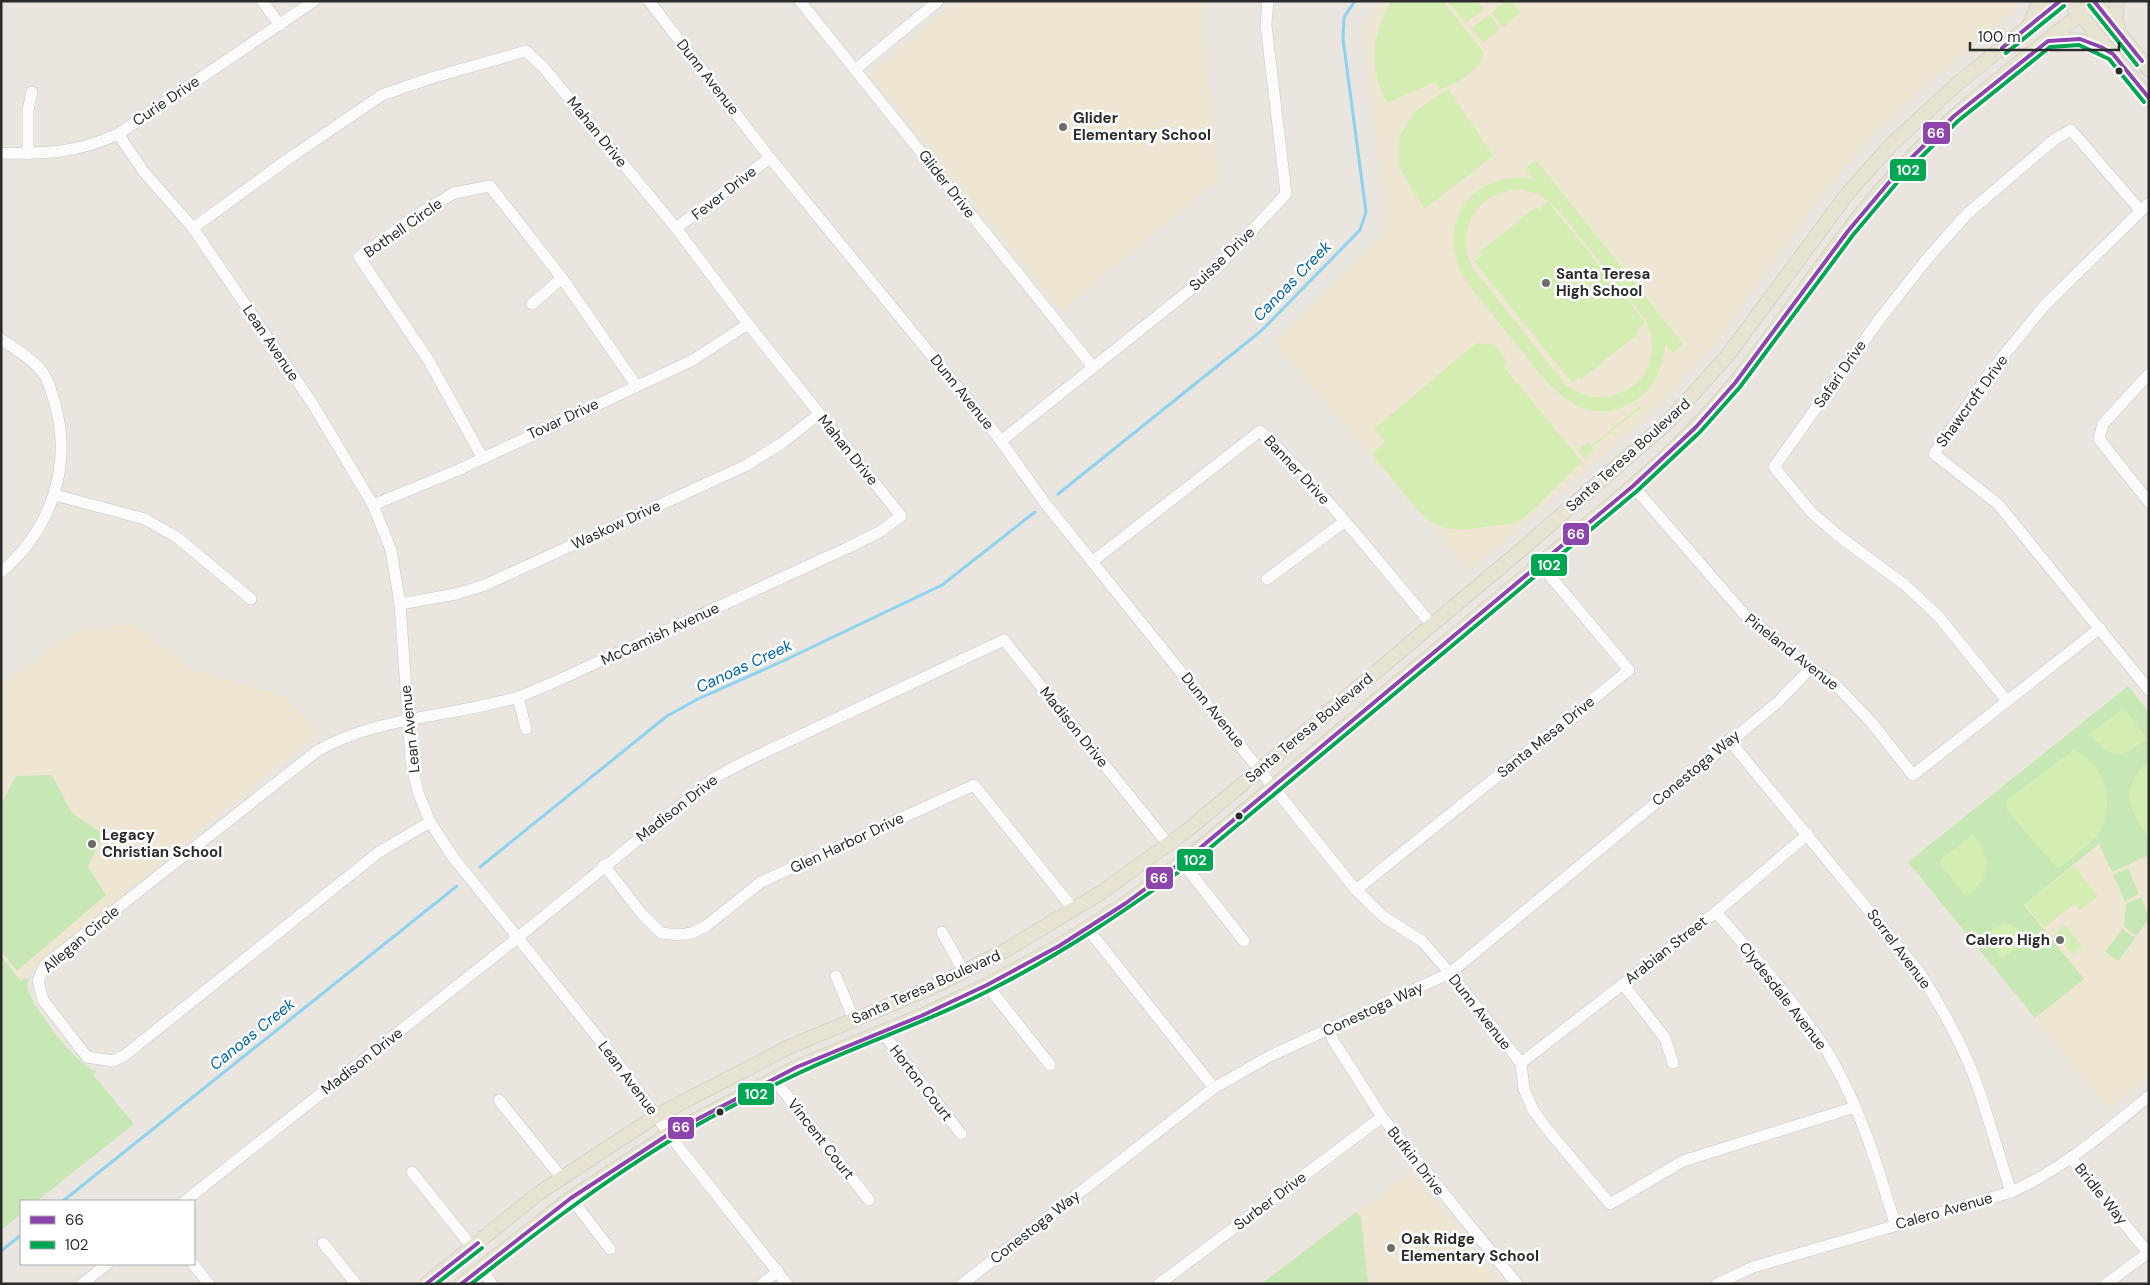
<svg xmlns="http://www.w3.org/2000/svg" width="2150" height="1285" font-family="'DM Sans',sans-serif">
<style>
.education{fill:#eee6d3}
.green{fill:#c7e8b5}
.pitch{fill:#d3edb2;fill-rule:evenodd}
.lines{fill:none;stroke-linecap:round;stroke-linejoin:round}
.stream{stroke:#8dd2f1;stroke-width:3}
.minor-casing{stroke:#c7c5c5;stroke-width:12}
.major-casing{stroke:#c5c4c1;stroke-width:15}
.minor{stroke:#fcfbfa;stroke-width:11}
.major{stroke:#e8e3d1;stroke-width:14}
.bus-1-casing{stroke:#fff;stroke-width:8}
.bus-2-casing{stroke:#fff;stroke-width:8}
.bus-1{stroke:#8e44ad;stroke-width:4}
.bus-2{stroke:#00a651;stroke-width:4}
.bus-dot{fill:#2b2b2b;stroke:#fff;stroke-width:2}
.poi-dot{fill:#6e6c6a;stroke:#fff;stroke-width:2}
.labels{text-anchor:middle;dominant-baseline:central;stroke-width:5;stroke-linejoin:round;paint-order:stroke}
.street-label{font-size:15px;fill:#2b2b2b;stroke:#fff}
.poi-label{font-size:15px;font-weight:bold;fill:#2b2b2b;stroke:#fff;text-anchor:start}
.water-label{font-size:16px;font-style:italic;fill:#0165a8;stroke:#fff}
.line-badge{stroke:#fff;stroke-width:2}
.badge-label{font-size:14px;text-anchor:middle;font-weight:bold;fill:#fff}
</style>
<rect width="100%" height="100%" fill="#eae6df"/>
<g class="education">
<polygon points="963,1 1207,1 1202,15 1219,180 1061,311 870,74 943,11"/>
<polygon points="1381,1 2018,1 2018,9 1923,88 1866,142 1814,205 1721,337 1649,416 1469,571 1274,343 1387,229 1362,27"/>
<polygon points="133,623 193,669 287,697 318,733 21,980 1,956 1,684 75,631"/>
<polygon points="2128,686 2149,712 2149,1076 2108,1109 1908,862"/>
<polygon points="1411,1171 1503,1284 1261,1284"/>
</g>
<g class="green">
<polygon points="2128,686 2149,712 2149,855 2112,872 2099,844 2024,905 2084,979 2035,1018 1908,862"/>
<polygon points="52,775 72,813 103,834 88,867 106,895 17,971 1,951 1,804 16,776"/>
<polygon points="2128,868 2139,894 2125,901 2113,875"/>
<polygon points="2141,897 2149,918 2137,936 2124,926 2126,904"/>
<polygon points="2122,929 2135,938 2118,961 2105,952"/>
<path d="M 1,956 L 20,980 L 29,978 C 28,982 27,987 28,990 C 35,1010 76,1065 96,1071 L 94,1076 L 134,1124 L 37,1201 L 21,1201 L 21,1214 L 1,1230 Z"/>
<polygon points="1356,1212 1361,1217 1368,1284 1261,1284"/>
</g>
<g class="pitch">
<path d="M 1391,1 L 1443,1 L 1484,53 C 1477,75 1459,81 1439,90 L 1435,82 L 1387,103 C 1368,65 1372,37 1391,1 Z"/>
<polygon points="1448,1 1477,1 1484,9 1466,23"/>
<polygon points="1506,1 1511,1 1520,13 1503,27 1491,13"/>
<polygon points="1489,15 1500,29 1483,43 1471,29"/>
<polygon points="1448,89 1493,156 1424,209 1399,167 1399,138 1414,112"/>
<path d="M 1536,160 L 1683,344 L 1673,353 L 1665,344 C 1664,368 1654,389 1633,402 C 1579,433 1546,381 1517,345 C 1500,324 1483,303 1467,282 C 1431,229 1470,168 1533,179 L 1526,168 ZM 1523,190 L 1539,194 L 1558,209 L 1646,320 C 1671,374 1612,421 1565,384 L 1472,267 C 1454,228 1480,188 1523,190 Z"/>
<polygon points="1548,202 1646,323 1636,331 1638,334 1581,379 1579,377 1572,383 1474,261 1482,255 1479,252 1536,207 1539,210"/>
<polygon points="1476,343 1495,345 1507,361 1503,366 1582,462 1525,517 1513,523 1463,530 1449,529 1432,522 1419,512 1372,454 1385,442 1374,429"/>
<polygon points="1640,406 1641,408 1592,447 1594,450 1584,458 1578,450 1588,443 1591,446"/>
<path d="M 2121,710 L 2126,711 L 2148,739 C 2120,759 2113,761 2090,734 Z"/>
<path d="M 2074,750 C 2080,753 2086,757 2090,761 C 2110,780 2113,814 2096,836 C 2086,848 2070,859 2058,869 L 2006,809 L 2006,800 Z"/>
<path d="M 2149,761 L 2149,838 C 2128,809 2118,787 2149,761 Z"/>
<path d="M 1973,834 C 1993,862 1992,875 1966,897 L 1940,864 L 1940,860 Z"/>
<polygon points="2074,866 2098,896 2080,910 2074,904 2044,928 2025,904"/>
<polygon points="2003,923 2017,927 2024,937 2021,946 2003,958 1999,957 1990,937 1991,930"/>
<polygon points="2065,925 2082,946 2072,954 2055,934"/>
</g>
<g class="lines">
<g class="stream">
<polyline points="1058,494 1261,331 1360,230 1366,212 1343,39 1344,17 1355,1"/>
<polyline points="480,867 667,716 698,699 783,661 942,585 1035,512"/>
<polyline points="63,1201 457,886"/>
<polyline points="1,1251 21,1235"/>
</g>
<defs>
<g id="minor">
<polyline points="262,1 280,25"/>
<polyline points="649,1 770,158 995,433 1045,503 1356,890 1384,917 1422,941 1450,973 1521,1063 1524,1089 1533,1110 1547,1129 1610,1204 1683,1161 1855,1107"/>
<polyline points="800,1 1093,367"/>
<polyline points="856,69 938,1"/>
<polyline points="118,134 144,172 193,228 312,403 373,505 391,550 400,604 411,761 418,792 430,822 453,857 615,1059 681,1150 787,1284"/>
<path d="M 1,153 C 45,154 77,153 118,134 L 314,1"/>
<polyline points="28,154 28,110 32,92"/>
<polyline points="2149,203 2045,305 1991,371 1934,454 1998,504 2149,690"/>
<path d="M 193,228 L 288,159 L 382,95 L 431,78 L 526,51 L 544,68 L 676,228 L 748,324 L 901,516 L 881,531 L 847,548 L 550,684 C 539,688 529,693 518,697 C 451,717 379,716 317,751 L 45,965 L 38,981 L 43,1000 L 87,1057 L 113,1061 L 125,1055 L 379,852 L 430,822"/>
<polyline points="676,228 770,158"/>
<polyline points="532,304 562,278"/>
<path d="M 1,339 C 15,349 36,361 45,376 C 50,384 52,395 55,404 C 73,467 50,531 1,572"/>
<polyline points="2149,374 2103,424 2099,439 2149,502"/>
<polyline points="1001,441 1215,270 1286,194 1266,25 1268,1"/>
<polyline points="482,457 429,361 359,257 417,215 454,193 490,186 562,278 636,385"/>
<polyline points="1633,486 1744,614 1811,668 1835,684 1871,722 1913,775 2100,628"/>
<polyline points="55,495 145,519 178,538 251,599"/>
<polyline points="373,505 458,470 693,360 748,324"/>
<path d="M 1093,561 L 1260,431 C 1323,490 1376,559 1432,625"/>
<polyline points="1267,579 1344,522"/>
<polyline points="400,604 456,594 485,585 747,465 782,443 819,414"/>
<polyline points="518,697 526,729"/>
<polyline points="2007,701 1939,617 1905,585 1840,537 1811,512 1774,467 1879,320 1927,259 1967,214 2055,139 2071,130 2140,210"/>
<path d="M 1729,740 L 1920,973 C 1944,1011 1966,1050 1980,1093 C 1991,1126 2000,1159 2011,1192"/>
<polyline points="1182,862 1244,941"/>
<polyline points="604,865 641,913 661,933 679,935 692,933 706,926 761,882 974,785 1074,910"/>
<polyline points="1356,890 1629,670 1540,564"/>
<path d="M 1716,912 C 1752,955 1792,998 1823,1045 C 1858,1100 1877,1163 1895,1224"/>
<polyline points="1087,928 1214,1088"/>
<polyline points="942,932 964,972"/>
<polyline points="836,976 854,1020"/>
<polyline points="1623,984 1665,1038 1673,1063"/>
<polyline points="987,985 1050,1065"/>
<polyline points="1329,1030 1333,1040 1382,1117 1517,1284"/>
<polyline points="882,1032 961,1134"/>
<polyline points="1521,1063 1716,912 1808,834"/>
<polyline points="774,1079 869,1200"/>
<polyline points="499,1100 561,1177"/>
<polyline points="2071,1158 2149,1254"/>
<polyline points="412,1172 472,1247"/>
<polyline points="571,1198 610,1249"/>
<polyline points="185,1201 506,947 714,778 748,760 1004,640 1168,844"/>
<polyline points="323,1243 356,1284"/>
<polyline points="193,1264 209,1284"/>
<polyline points="481,1268 492,1284"/>
<polyline points="82,1284 107,1264"/>
<polyline points="762,1284 778,1271"/>
<polyline points="962,1284 1214,1088 1268,1057 1450,973 1778,702 1811,668"/>
<polyline points="1159,1284 1382,1117"/>
<path d="M 1717,1284 L 1753,1267 L 2011,1192 C 2063,1169 2105,1132 2149,1096"/>
<polyline points="2106,1284 2148,1253"/>
</g>
<g id="major">
<polyline points="2069,1 2149,98"/>
<polyline points="2094,1 2149,70"/>
<polyline points="2117,1 2116,19 2119,31"/>
<polyline points="2030,24 2039,1"/>
<path d="M 2048,41 C 2068,39 2086,38 2105,49"/>
<polyline points="426,1284 539,1193 656,1116 791,1046 933,987 1006,950 1102,892 1189,829 1521,550 1668,422 1728,355 1848,193 1891,145 1957,84 2060,1"/>
<path d="M 461,1284 L 571,1198 L 669,1134 L 797,1067 L 921,1016 L 987,985 L 1059,946 L 1126,903 L 1194,853 L 1633,486 C 1670,454 1705,420 1736,381 C 1786,319 1828,251 1880,191 C 1943,118 2022,61 2097,1"/>
</g>
</defs>
<use href="#minor" class="minor-casing"/>
<use href="#major" class="major-casing"/>
<use href="#minor" class="minor"/>
<use href="#major" class="major"/>
<defs>
<g id="bus-1">
<polyline points="2094,1 2142,61"/>
<polyline points="2002,48 2060,1"/>
<polyline points="426,1284 478,1243"/>
<polyline points="461,1284 571,1198 669,1134 797,1067 921,1016 987,985 1059,946 1126,903 1194,853 1633,486 1696,427 1735,383 1848,231 1901,168 1954,116 2048,41 2080,39 2101,47 2113,54 2149,98"/>
</g>
<g id="bus-2">
<polyline points="2089,5 2137,65"/>
<polyline points="2006,53 2064,6"/>
<polyline points="436,1284 482,1248"/>
<path d="M 471,1284 C 536,1233 601,1183 671,1140 C 711,1116 757,1093 799,1073 C 862,1043 928,1022 990,990 C 1064,953 1131,907 1198,858 L 1637,491 L 1700,432 L 1740,387 L 1853,235 L 1906,172 L 1958,121 L 2050,47 L 2079,45 L 2109,59 L 2144,102"/>
</g>
</defs>
<use href="#bus-1" class="bus-1-casing"/>
<use href="#bus-2" class="bus-2-casing"/>
<use href="#bus-1" class="bus-1"/>
<use href="#bus-2" class="bus-2"/>
</g>
<g class="bus-dot">
<circle cx="2119" cy="71" r="4.5"/>
<circle cx="1239" cy="816" r="4.5"/>
<circle cx="720" cy="1112" r="4.5"/>
</g>
<g class="poi-dot">
<circle cx="1063" cy="127" r="5"/>
<circle cx="1546" cy="283" r="5"/>
<circle cx="92" cy="844" r="5"/>
<circle cx="2060" cy="940" r="5"/>
<circle cx="1391" cy="1248" r="5"/>
</g>
<g class="labels">
<g class="street-label">
<text transform="translate(708 77) rotate(52)">Dunn Avenue</text>
<text transform="translate(166 101) rotate(-34)">Curie Drive</text>
<text transform="translate(597 132) rotate(51)">Mahan Drive</text>
<text transform="translate(947 184) rotate(52)">Glider Drive</text>
<text transform="translate(724 193) rotate(-38)">Fever Drive</text>
<text transform="translate(403 228) rotate(-35)">Bothell Circle</text>
<text transform="translate(1222 259) rotate(-44)">Suisse Drive</text>
<text transform="translate(271 343) rotate(56)">Lean Avenue</text>
<text transform="translate(1840 374) rotate(-55)">Safari Drive</text>
<text transform="translate(962 392) rotate(51)">Dunn Avenue</text>
<text transform="translate(1972 401) rotate(-54)">Shawcroft Drive</text>
<text transform="translate(563 419) rotate(-25)">Tovar Drive</text>
<text transform="translate(848 450) rotate(51)">Mahan Drive</text>
<text transform="translate(1628 455) rotate(-42)">Santa Teresa Boulevard</text>
<text transform="translate(1297 470) rotate(47)">Banner Drive</text>
<text transform="translate(616 525) rotate(-25)">Waskow Drive</text>
<text transform="translate(660 634) rotate(-25)">McCamish Avenue</text>
<text transform="translate(1792 652) rotate(38)">Pineland Avenue</text>
<text transform="translate(1213 710) rotate(51)">Dunn Avenue</text>
<text transform="translate(1074 727) rotate(51)">Madison Drive</text>
<text transform="translate(1309 728) rotate(-40)">Santa Teresa Boulevard</text>
<text transform="translate(410 729) rotate(-96)">Lean Avenue</text>
<text transform="translate(1546 737) rotate(-39)">Santa Mesa Drive</text>
<text transform="translate(1696 768) rotate(-40)">Conestoga Way</text>
<text transform="translate(677 808) rotate(-38)">Madison Drive</text>
<text transform="translate(847 843) rotate(-25)">Glen Harbor Drive</text>
<text transform="translate(81 939) rotate(-40)">Allegan Circle</text>
<text transform="translate(1899 949) rotate(53)">Sorrel Avenue</text>
<text transform="translate(1666 950) rotate(-38)">Arabian Street</text>
<text transform="translate(926 987) rotate(-24)">Santa Teresa Boulevard</text>
<text transform="translate(1783 996) rotate(52)">Clydesdale Avenue</text>
<text transform="translate(1373 1009) rotate(-25)">Conestoga Way</text>
<text transform="translate(1480 1012) rotate(52)">Dunn Avenue</text>
<text transform="translate(362 1061) rotate(-38)">Madison Drive</text>
<text transform="translate(628 1078) rotate(53)">Lean Avenue</text>
<text transform="translate(921 1083) rotate(52)">Horton Court</text>
<text transform="translate(821 1139) rotate(52)">Vincent Court</text>
<text transform="translate(1416 1161) rotate(52)">Bufkin Drive</text>
<text transform="translate(2101 1194) rotate(51)">Bridle Way</text>
<text transform="translate(1270 1201) rotate(-37)">Surber Drive</text>
<text transform="translate(1944 1211) rotate(-16)">Calero Avenue</text>
<text transform="translate(1035 1227) rotate(-38)">Conestoga Way</text>
</g>
<g class="poi-label">
<text x="1073" y="118">Glider<tspan x="1073" dy="17">Elementary School</tspan></text>
<text x="1556" y="274">Santa Teresa<tspan x="1556" dy="17">High School</tspan></text>
<text x="102" y="835">Legacy<tspan x="102" dy="17">Christian School</tspan></text>
<text x="2050" y="940" text-anchor="end">Calero High</text>
<text x="1401" y="1239">Oak Ridge<tspan x="1401" dy="17">Elementary School</tspan></text>
</g>
<g class="water-label">
<text transform="translate(1292 281) rotate(-46)">Canoas Creek</text>
<text transform="translate(744 666) rotate(-25)">Canoas Creek</text>
<text transform="translate(252 1034) rotate(-39)">Canoas Creek</text>
</g>
</g>
<g class="line-badge">
<rect x="1922" y="121" width="29" height="24" rx="5" fill="#8e44ad"/>
<rect x="1889" y="158" width="38" height="24" rx="5" fill="#00a651"/>
<rect x="1562" y="522" width="28" height="24" rx="5" fill="#8e44ad"/>
<rect x="1530" y="553" width="38" height="24" rx="5" fill="#00a651"/>
<rect x="1176" y="848" width="38" height="24" rx="5" fill="#00a651"/>
<rect x="1145" y="866" width="29" height="24" rx="5" fill="#8e44ad"/>
<rect x="737" y="1082" width="38" height="24" rx="5" fill="#00a651"/>
<rect x="667" y="1116" width="28" height="24" rx="5" fill="#8e44ad"/>
</g>
<g class="badge-label">
<text x="1936" y="138">66</text>
<text x="1908" y="175">102</text>
<text x="1576" y="539">66</text>
<text x="1549" y="570">102</text>
<text x="1195" y="865">102</text>
<text x="1159" y="883">66</text>
<text x="756" y="1099">102</text>
<text x="681" y="1132">66</text>
</g>
<rect width="2150" height="1285" fill="none" stroke="#2b2b2b" stroke-width="5"/>
<rect x="20" y="1200" width="175" height="65" fill="#ffffff" stroke="#aaaaaa"/>
<rect x="30" y="1216" width="25" height="8" fill="#8e44ad" stroke="#aaaaaa"/>
<text x="65" y="1225" font-size="15" fill="#2b2b2b">66</text>
<rect x="30" y="1241" width="25" height="8" fill="#00a651" stroke="#aaaaaa"/>
<text x="65" y="1250" font-size="15" fill="#2b2b2b">102</text>
<path d="M1970 42v8h149v-8" fill="none" stroke="#2b2b2b" stroke-width="2.5"/>
<text x="1978" y="42" font-size="15" fill="#2b2b2b" stroke="#ffffff" stroke-width="4" paint-order="stroke">100 m</text>
</svg>
